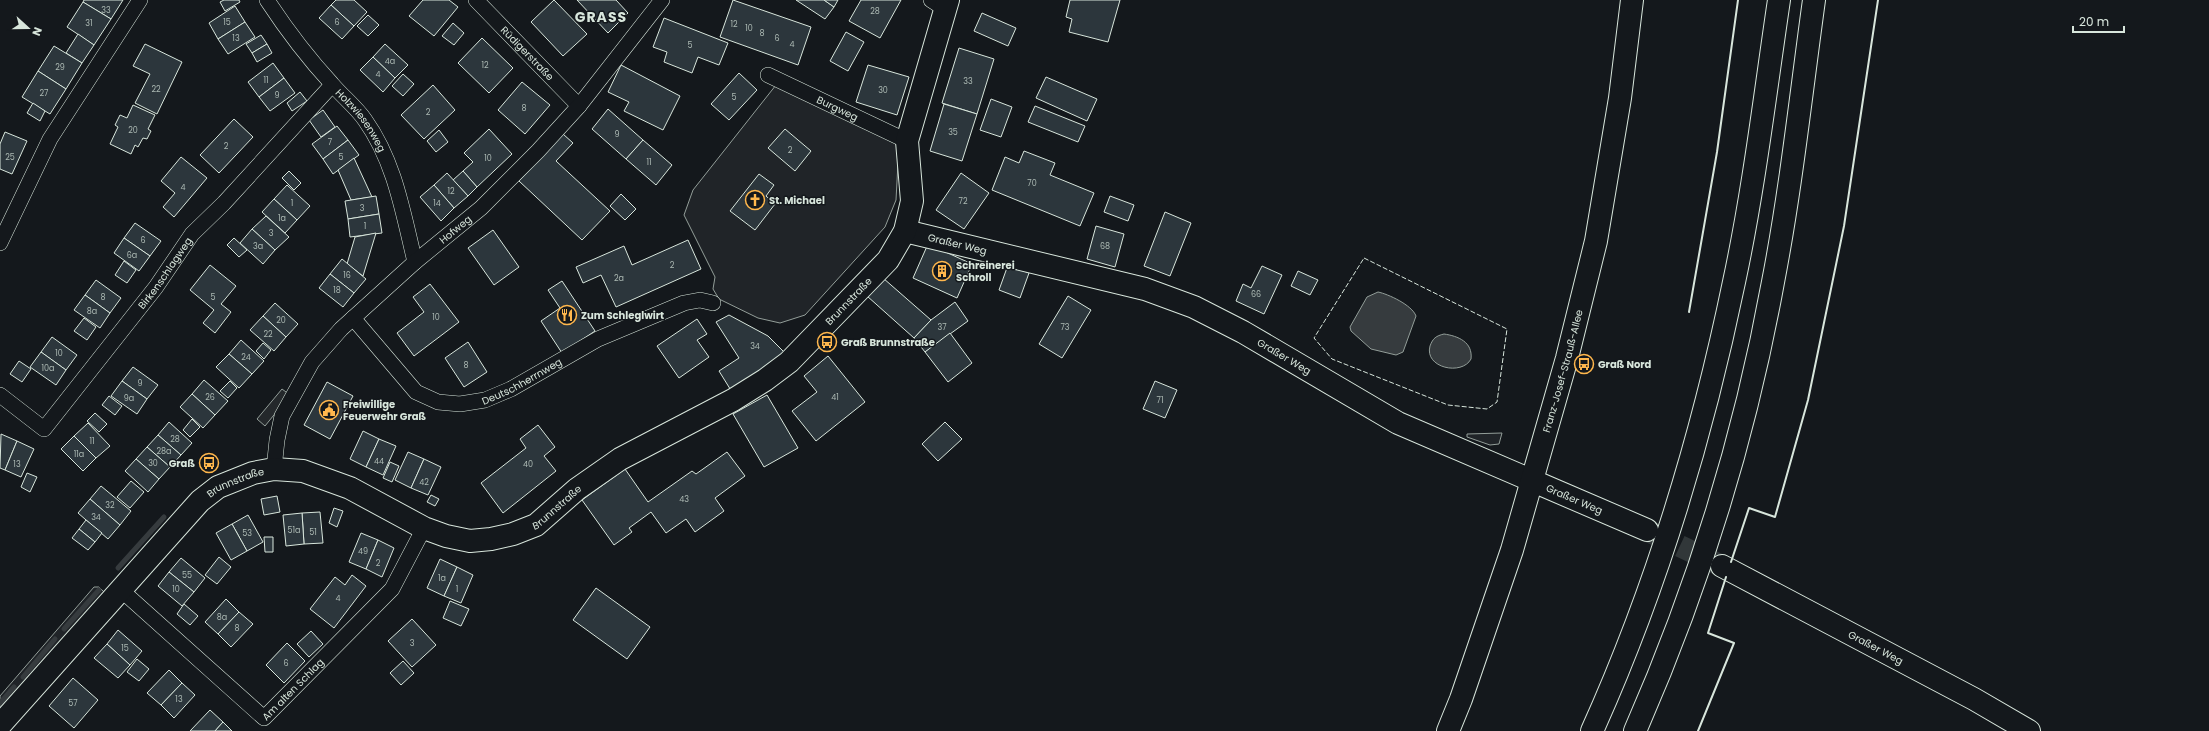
<svg xmlns="http://www.w3.org/2000/svg" width="2209" height="731" font-family="Poppins,sans-serif">
<style>
.green{fill:#202428;stroke:#939e99}
.parking{fill:#24282b;stroke:#939e99}
.water{fill:#363b3e;stroke:#939e99}
.lines{fill:none;stroke-linecap:round;stroke-linejoin:round}
.stream{stroke:#363b3e;stroke-width:5}
.building{fill:#2c363c;stroke:#d8e6dc}
.secondary-tunnel{stroke:#313739;stroke-width:22;stroke-dasharray:22 11;stroke-linecap:butt}
.street-casing{stroke:#d8e6dc;stroke-width:16}
.secondary-casing{stroke:#d8e6dc;stroke-width:24}
.highway-casing{stroke:#d8e6dc;stroke-width:24}
.street{stroke:#14181c;stroke-width:15}
.secondary{stroke:#14181c;stroke-width:22}
.highway{stroke:#14181c;stroke-width:22}
.fence{stroke:#d8e6dc;stroke-width:1;stroke-dasharray:5 2;stroke-linecap:butt}
.wall{stroke:#d8e6dc;stroke-width:2}
.labels{text-anchor:middle;dominant-baseline:central;stroke-width:3;stroke-linejoin:round;paint-order:stroke}
.number-label{font-size:8px;fill:#adbab4}
.street-label{font-size:10px;fill:#d8e6dc;stroke:#14181c}
.poi-label{font-size:10px;font-weight:bold;fill:#d8e6dc;stroke:#14181c;text-anchor:start}
.district-label{font-size:14px;font-weight:bold;letter-spacing:1px;fill:#d8e6dc;stroke:#14181c}
</style>
<rect width="100%" height="100%" fill="#14181c"/>
<g class="green">
<polygon points="776,85 899,144 896,200 885,227 805,315 780,323 758,318 719,299 713,289 715,277 684,215 693,190"/>
<polygon points="1502,433 1499,444 1490,445 1467,437 1467,434"/>
<polygon points="94,587 99,587 106,594 0,717 0,696"/>
</g>
<polygon class="parking" points="282,389 290,395 265,426 257,419"/>
<g class="water">
<path d="M 1378,292 C 1388,294 1412,305 1416,316 L 1403,352 L 1396,355 L 1371,349 L 1351,331 L 1350,327 L 1367,297 Z"/>
<path d="M 1444,334 C 1458,336 1473,342 1471,359 C 1462,376 1424,368 1430,346 C 1433,338 1436,336 1444,334 Z"/>
</g>
<g class="lines">
<g class="stream">
<polyline points="118,568 164,517"/>
<polyline points="64,629 99,590"/>
<polyline points="23,677 55,639"/>
<polyline points="0,703 14,687"/>
</g>
</g>
<g class="building">
<polygon points="84,0 123,0 111,19 83,2"/>
<polygon points="224,0 239,0 240,2 225,11 220,2"/>
<polygon points="336,0 354,0 367,12 354,26 331,5"/>
<polygon points="423,0 449,0 458,7 434,36 409,16"/>
<polygon points="554,0 587,34 563,56 531,22"/>
<polygon points="577,0 616,0 628,13 608,33"/>
<polygon points="733,0 811,27 798,65 720,37"/>
<polygon points="796,0 824,0 834,7 825,19"/>
<polygon points="824,0 838,0 834,7"/>
<polygon points="861,0 901,0 880,38 849,21"/>
<polygon points="1070,0 1120,0 1108,42 1069,32 1072,19 1066,17"/>
<polygon points="83,2 111,19 94,45 67,27"/>
<polygon points="331,5 354,26 342,39 319,18"/>
<polygon points="235,6 245,22 218,39 209,23"/>
<polygon points="982,13 1016,28 1008,46 974,31"/>
<polygon points="368,15 379,25 368,36 357,26"/>
<polygon points="664,18 728,43 719,65 698,57 692,73 664,62 667,52 653,47"/>
<polygon points="245,22 255,37 228,54 218,39"/>
<polygon points="453,23 464,33 454,45 442,36"/>
<polygon points="846,32 864,42 848,71 830,61"/>
<polygon points="78,34 94,45 82,63 66,53"/>
<polygon points="261,35 267,44 252,53 246,44"/>
<polygon points="482,38 513,68 489,93 458,63"/>
<polygon points="145,44 182,62 157,114 135,103 150,74 133,66"/>
<polygon points="267,44 272,53 257,62 252,53"/>
<polygon points="385,44 408,65 395,78 373,57"/>
<polygon points="54,46 82,63 66,89 38,71"/>
<polygon points="959,48 994,59 977,114 942,103"/>
<polygon points="373,57 395,78 383,92 360,70"/>
<polygon points="273,63 284,78 259,97 248,82"/>
<polygon points="621,65 680,96 663,130 624,111 629,102 608,92"/>
<polygon points="868,65 909,77 897,115 856,102"/>
<polygon points="38,71 66,89 50,114 22,97"/>
<polygon points="739,73 757,90 729,120 711,104"/>
<polygon points="403,74 414,84 403,96 392,86"/>
<polygon points="1046,77 1097,99 1087,121 1036,98"/>
<polygon points="284,78 295,93 270,111 259,97"/>
<polygon points="522,82 550,105 525,134 498,110"/>
<polygon points="433,85 455,110 424,139 401,115"/>
<polygon points="300,92 307,101 292,111 287,103"/>
<polygon points="991,99 1012,107 1001,137 980,130"/>
<polygon points="33,103 45,111 40,121 27,113"/>
<polygon points="944,104 977,114 962,161 930,151"/>
<polygon points="133,105 155,115 148,129 151,131 147,139 143,138 138,147 135,145 131,154 110,144 118,127 115,125 120,115 127,118"/>
<polygon points="1035,106 1085,126 1078,142 1028,122"/>
<polygon points="608,109 643,140 626,159 592,129"/>
<polygon points="323,110 335,127 321,137 309,120"/>
<polygon points="234,119 253,137 219,173 200,155"/>
<polygon points="337,126 348,140 323,159 312,144"/>
<polygon points="489,129 512,154 477,187 463,171 473,162 464,153"/>
<polygon points="785,129 811,151 795,171 768,148"/>
<polygon points="439,130 448,142 436,152 427,141"/>
<polygon points="5,132 27,141 12,174 0,169 0,144"/>
<polygon points="563,134 573,143 556,161 610,211 582,240 519,181"/>
<polygon points="348,140 359,155 333,174 323,159"/>
<polygon points="643,140 672,165 656,185 626,159"/>
<polygon points="1024,151 1055,163 1050,175 1094,193 1080,226 992,190 1005,157 1019,163"/>
<polygon points="181,157 207,178 174,217 163,207 175,193 161,181"/>
<polygon points="354,158 372,197 351,200 338,170"/>
<polygon points="289,171 301,183 294,190 282,178"/>
<polygon points="463,171 477,187 468,196 453,180"/>
<polygon points="447,173 468,196 454,208 434,185"/>
<polygon points="961,173 989,193 964,229 936,210"/>
<polygon points="759,174 774,185 766,196 775,204 755,230 730,211"/>
<polygon points="287,185 310,206 297,220 274,199"/>
<polygon points="434,185 454,208 441,221 420,197"/>
<polygon points="621,194 636,209 625,220 610,206"/>
<polygon points="376,196 379,214 348,219 345,201"/>
<polygon points="1110,196 1134,205 1128,221 1104,212"/>
<polygon points="274,199 297,220 285,233 262,212"/>
<polygon points="1165,212 1191,223 1170,276 1144,266"/>
<polygon points="379,214 382,233 350,237 348,219"/>
<polygon points="266,216 289,237 275,250 252,229"/>
<polygon points="135,223 161,241 150,256 124,238"/>
<polygon points="1096,226 1124,234 1115,267 1087,259"/>
<polygon points="252,229 275,250 263,264 240,243"/>
<polygon points="493,230 519,267 494,285 468,248"/>
<polygon points="376,233 363,276 347,264 355,237"/>
<polygon points="124,238 150,256 139,271 114,253"/>
<polygon points="234,238 247,250 239,257 227,245"/>
<polygon points="688,240 701,269 616,307 601,275 583,283 576,267 624,246 632,265"/>
<polygon points="928,244 972,264 957,298 913,278"/>
<polygon points="342,259 366,279 354,293 330,274"/>
<polygon points="124,261 136,270 127,283 115,275"/>
<polygon points="210,265 236,286 221,304 231,312 215,333 203,323 214,310 190,290"/>
<polygon points="1008,265 1029,273 1020,298 999,290"/>
<polygon points="1262,266 1282,275 1264,314 1236,301 1243,284 1251,288"/>
<polygon points="1298,271 1318,280 1310,295 1291,286"/>
<polygon points="330,274 354,293 343,307 319,288"/>
<polygon points="883,278 931,320 914,338 867,296"/>
<polygon points="96,280 121,298 110,313 85,295"/>
<polygon points="562,281 595,331 562,353 541,321 560,308 548,290"/>
<polygon points="430,284 459,322 414,356 397,333 424,312 413,297"/>
<polygon points="85,295 110,313 100,328 74,310"/>
<polygon points="1068,296 1091,310 1062,358 1039,344"/>
<polygon points="955,302 968,321 925,352 914,338 931,320"/>
<polygon points="275,303 298,324 286,337 263,316"/>
<polygon points="729,315 768,336 789,357 732,392 719,371 739,358 716,322"/>
<polygon points="263,316 286,337 274,351 250,330"/>
<polygon points="84,318 96,327 87,340 74,331"/>
<polygon points="697,319 707,334 697,340 709,357 679,378 657,346"/>
<polygon points="950,333 972,363 948,382 925,352"/>
<polygon points="52,337 77,355 66,370 41,352"/>
<polygon points="241,340 264,361 252,374 229,354"/>
<polygon points="468,342 487,372 464,387 445,358"/>
<polygon points="263,343 271,350 264,359 256,351"/>
<polygon points="41,352 66,370 56,385 30,367"/>
<polygon points="229,354 252,374 239,388 216,367"/>
<polygon points="828,356 865,402 816,441 792,411 817,392 804,376"/>
<polygon points="19,361 31,369 22,382 10,374"/>
<polygon points="133,367 158,385 147,399 122,381"/>
<polygon points="204,380 228,401 215,415 192,394"/>
<polygon points="122,381 147,399 137,414 111,396"/>
<polygon points="230,381 237,388 228,398 220,391"/>
<polygon points="1155,381 1177,390 1165,418 1143,409"/>
<polygon points="327,382 353,396 330,439 304,425"/>
<polygon points="192,394 215,415 203,428 180,407"/>
<polygon points="767,395 798,448 764,467 733,414"/>
<polygon points="109,396 122,406 115,415 102,405"/>
<polygon points="95,413 107,424 99,432 87,421"/>
<polygon points="192,419 200,427 190,437 183,430"/>
<polygon points="169,422 192,443 181,455 158,435"/>
<polygon points="945,422 962,439 938,461 922,444"/>
<polygon points="88,423 110,446 96,458 74,436"/>
<polygon points="538,425 555,447 544,456 556,471 503,513 481,483 526,448 520,439"/>
<polygon points="363,431 379,439 366,467 350,459"/>
<polygon points="1,434 17,441 5,470 0,468"/>
<polygon points="158,435 181,455 170,467 147,447"/>
<polygon points="74,436 96,458 83,471 61,449"/>
<polygon points="379,439 396,446 383,475 366,467"/>
<polygon points="17,441 34,449 21,477 5,470"/>
<polygon points="147,447 170,467 159,479 136,459"/>
<polygon points="408,452 424,459 411,488 395,480"/>
<polygon points="727,452 745,476 715,498 724,511 695,532 686,519 666,533 651,512 629,528 632,532 614,545 582,500 625,469 648,502 692,471 696,474"/>
<polygon points="136,459 159,479 148,492 125,471"/>
<polygon points="424,459 441,467 428,495 411,488"/>
<polygon points="390,462 399,466 392,482 383,478"/>
<polygon points="27,473 37,477 30,492 21,487"/>
<polygon points="131,481 144,492 130,508 117,497"/>
<polygon points="101,486 131,511 120,525 90,499"/>
<polygon points="431,495 439,499 435,506 427,502"/>
<polygon points="277,496 280,512 264,515 261,499"/>
<polygon points="90,499 120,525 108,539 78,513"/>
<polygon points="334,508 343,511 337,527 329,523"/>
<polygon points="320,512 323,543 304,544 302,513"/>
<polygon points="302,513 304,544 286,546 283,515"/>
<polygon points="248,515 263,542 247,551 232,524"/>
<polygon points="86,520 102,533 95,542 79,529"/>
<polygon points="232,524 247,551 231,560 216,533"/>
<polygon points="79,529 95,542 88,550 72,538"/>
<polygon points="361,533 378,540 366,569 349,562"/>
<polygon points="264,537 273,537 273,552 265,552"/>
<polygon points="378,540 394,548 382,577 366,569"/>
<polygon points="219,557 231,567 217,584 205,575"/>
<polygon points="181,558 205,578 194,592 169,572"/>
<polygon points="440,559 457,567 444,596 427,588"/>
<polygon points="457,567 473,575 461,603 444,596"/>
<polygon points="169,572 194,592 182,606 158,586"/>
<polygon points="352,575 366,586 334,628 310,609 335,577 345,585"/>
<polygon points="596,588 650,627 627,659 573,620"/>
<polygon points="226,599 239,612 218,634 205,622"/>
<polygon points="450,601 469,609 461,626 443,618"/>
<polygon points="184,604 198,616 190,625 177,614"/>
<polygon points="239,612 253,624 231,647 218,634"/>
<polygon points="412,619 436,645 412,667 388,641"/>
<polygon points="118,630 142,651 130,665 107,644"/>
<polygon points="311,631 323,644 309,657 297,644"/>
<polygon points="287,643 305,661 284,683 266,665"/>
<polygon points="107,644 130,665 118,678 94,658"/>
<polygon points="137,659 149,669 139,681 127,672"/>
<polygon points="403,661 414,673 401,685 390,673"/>
<polygon points="169,670 182,683 161,705 147,693"/>
<polygon points="73,678 98,700 74,728 49,706"/>
<polygon points="182,683 195,695 174,718 161,705"/>
<polygon points="210,710 223,722 215,731 190,731"/>
<polygon points="223,722 232,731 215,731"/>
</g>
<g class="lines">
<polyline class="secondary-tunnel" points="1650,532 1720,565"/>
<defs>
<g id="street">
<path id="s1" d="M 267,0 C 286,29 308,58 332,84 C 342,96 356,107 365,120 C 395,162 403,213 415,262"/>
<path id="s2" d="M 476,0 L 579,106"/>
<polyline points="931,0 945,9"/>
<path id="s3" d="M 768,75 L 907,141"/>
<polyline points="0,243 50,139 140,0"/>
<path id="s4" d="M 353,318 L 416,392 L 438,402 L 460,404 L 485,400 L 511,389 L 598,339 L 684,303 L 700,300 L 713,303"/>
<path id="s5" d="M 0,395 L 44,429 L 156,287 L 192,234 L 224,203 L 332,85"/>
<path id="s6" d="M 274,469 L 277,440 L 282,416 L 312,362 L 341,329 L 415,262 L 481,208 L 538,151 L 579,106 L 662,0"/>
<path id="s7" d="M 120,589 L 264,718 L 392,589 L 424,528"/>
</g>
<g id="secondary">
<path id="s8" d="M 905,231 L 1145,289 L 1194,307 L 1243,332 L 1398,423 L 1647,530"/>
<path id="s9" d="M 1722,566 L 1974,699 L 2029,731"/>
<path id="s10" d="M 0,725 L 200,501 L 218,487 L 253,473 L 274,469 L 303,471 L 350,488 L 424,528 L 446,536 L 470,541 L 491,539 L 513,534 L 536,525 L 577,489 L 620,459 L 733,400 L 765,380 L 789,362 L 888,260 L 905,231 L 912,201 L 907,141 L 948,0"/>
<path id="s11" d="M 1448,731 L 1461,699 L 1512,550 L 1567,358 L 1596,241 L 1620,98 L 1632,0"/>
</g>
<g id="highway">
<path d="M 1592,731 C 1657,587 1702,437 1734,282 C 1754,189 1765,94 1779,0"/>
<path d="M 1635,731 C 1698,588 1745,436 1773,282 C 1791,189 1801,94 1814,0"/>
</g>
</defs>
<use href="#street" class="street-casing"/>
<use href="#secondary" class="secondary-casing"/>
<use href="#highway" class="highway-casing"/>
<use href="#street" class="street"/>
<use href="#secondary" class="secondary"/>
<use href="#highway" class="highway"/>
<polygon class="fence" points="1364,258 1507,329 1497,402 1487,409 1448,405 1332,359 1314,338"/>
<g class="wall">
<polyline points="1689,312 1717,152 1738,0"/>
<polyline points="1731,562 1749,508 1775,517 1808,400 1844,226 1878,0"/>
<polyline points="1698,731 1734,643 1708,633 1726,577"/>
</g>
</g>
<defs>
<symbol id="church-ring" viewBox="-11 -11 22 22"><circle r="9.5" fill="#14181c" stroke="#ffb74d" stroke-width="1.5"/><path d="M-1.2-6h2.4v3.5h3.3v2.4h-3.3V6h-2.4V-.1h-3.3v-2.4h3.3Z" fill="#ffb74d"/></symbol>
<symbol id="building-ring" viewBox="-11 -11 22 22"><circle r="9.5" fill="#14181c" stroke="#ffb74d" stroke-width="1.5"/><path d="M-4-6H4V6H1V3H-1V6H-4ZM-2.5-4.3h1.7v1.8h-1.7ZM.8-4.3h1.7v1.8H.8ZM-2.5-1h1.7V.8h-1.7ZM.8-1h1.7V.8H.8Z" fill="#ffb74d"/></symbol>
<symbol id="restaurant-ring" viewBox="-11 -11 22 22"><circle r="9.5" fill="#14181c" stroke="#ffb74d" stroke-width="1.5"/><path d="M-5-6h1v4h1v-4h1v4h1v-4h1v5L-1.5 .5V6h-2V.5L-5-1ZM5-6V6H3V1.5H1.5Q1.5-4 5-6Z" fill="#ffb74d"/></symbol>
<symbol id="bus-ring" viewBox="-11 -11 22 22"><circle r="9.5" fill="#14181c" stroke="#ffb74d" stroke-width="1.5"/><path d="M-5-6H5V4H4V6H2V4H-2V6H-4V4H-5ZM-3.5-4V0h7V-4ZM-3.5 1.2v1.5H-2V1.2ZM2 1.2v1.5H3.5V1.2Z" fill="#ffb74d"/></symbol>
<symbol id="civic-ring" viewBox="-11 -11 22 22"><circle r="9.5" fill="#14181c" stroke="#ffb74d" stroke-width="1.5"/><path d="M-.6-6.5H3V-4.5H.6V-3L4-1V1h2V6H-6V1h2V-1L-.6-3ZM-1.2 2.5V6h2.4V2.5Z" fill="#ffb74d"/></symbol>
</defs>
<g fill-rule="evenodd">
<use href="#church-ring" x="744" y="189" width="22" height="22"/>
<use href="#building-ring" x="931" y="260" width="22" height="22"/>
<use href="#restaurant-ring" x="556" y="304" width="22" height="22"/>
<use href="#bus-ring" x="816" y="331" width="22" height="22"/>
<use href="#bus-ring" x="1573" y="353" width="22" height="22"/>
<use href="#civic-ring" x="318" y="399" width="22" height="22"/>
<use href="#bus-ring" x="198" y="452" width="22" height="22"/>
</g>
<g class="labels">
<g class="number-label">
<text x="106" y="10">33</text>
<text x="875" y="11">28</text>
<text x="227" y="22">15</text>
<text x="337" y="22">6</text>
<text x="89" y="23">31</text>
<text x="734" y="24">12</text>
<text x="749" y="28">10</text>
<text x="762" y="33">8</text>
<text x="236" y="38">13</text>
<text x="777" y="38">6</text>
<text x="792" y="44">4</text>
<text x="690" y="45">5</text>
<text x="390" y="61">4a</text>
<text x="485" y="65">12</text>
<text x="60" y="67">29</text>
<text x="378" y="74">4</text>
<text x="266" y="80">11</text>
<text x="968" y="81">33</text>
<text x="156" y="89">22</text>
<text x="883" y="90">30</text>
<text x="44" y="93">27</text>
<text x="277" y="95">9</text>
<text x="734" y="97">5</text>
<text x="524" y="108">8</text>
<text x="428" y="112">2</text>
<text x="133" y="130">20</text>
<text x="953" y="132">35</text>
<text x="617" y="134">9</text>
<text x="330" y="142">7</text>
<text x="226" y="146">2</text>
<text x="790" y="150">2</text>
<text x="10" y="157">25</text>
<text x="341" y="157">5</text>
<text x="488" y="158">10</text>
<text x="649" y="162">11</text>
<text x="1032" y="183">70</text>
<text x="183" y="187">4</text>
<text x="451" y="191">12</text>
<text x="963" y="201">72</text>
<text x="292" y="203">1</text>
<text x="437" y="203">14</text>
<text x="362" y="208">3</text>
<text x="282" y="218">1a</text>
<text x="365" y="226">1</text>
<text x="271" y="233">3</text>
<text x="143" y="240">6</text>
<text x="258" y="246">3a</text>
<text x="1105" y="246">68</text>
<text x="132" y="255">6a</text>
<text x="672" y="265">2</text>
<text x="347" y="275">16</text>
<text x="619" y="278">2a</text>
<text x="337" y="290">18</text>
<text x="1256" y="294">66</text>
<text x="103" y="297">8</text>
<text x="213" y="297">5</text>
<text x="92" y="311">8a</text>
<text x="436" y="317">10</text>
<text x="281" y="320">20</text>
<text x="942" y="327">37</text>
<text x="1065" y="327">73</text>
<text x="268" y="334">22</text>
<text x="755" y="346">34</text>
<text x="59" y="353">10</text>
<text x="246" y="357">24</text>
<text x="466" y="365">8</text>
<text x="48" y="368">10a</text>
<text x="140" y="383">9</text>
<text x="210" y="397">26</text>
<text x="835" y="397">41</text>
<text x="129" y="398">9a</text>
<text x="1160" y="400">71</text>
<text x="175" y="439">28</text>
<text x="92" y="441">11</text>
<text x="164" y="451">28a</text>
<text x="79" y="454">11a</text>
<text x="379" y="461">44</text>
<text x="153" y="463">30</text>
<text x="17" y="464">13</text>
<text x="528" y="464">40</text>
<text x="424" y="482">42</text>
<text x="684" y="499">43</text>
<text x="110" y="505">32</text>
<text x="96" y="517">34</text>
<text x="294" y="530">51a</text>
<text x="313" y="532">51</text>
<text x="247" y="533">53</text>
<text x="363" y="551">49</text>
<text x="378" y="563">2</text>
<text x="187" y="575">55</text>
<text x="442" y="578">1a</text>
<text x="176" y="589">10</text>
<text x="457" y="589">1</text>
<text x="338" y="598">4</text>
<text x="222" y="617">8a</text>
<text x="237" y="628">8</text>
<text x="412" y="643">3</text>
<text x="125" y="648">15</text>
<text x="286" y="663">6</text>
<text x="179" y="699">13</text>
<text x="73" y="703">57</text>
</g>
<g class="street-label">
<text stroke="none"><textPath href="#s2" startOffset="74">Rüdigerstraße</textPath></text>
<text stroke="none"><textPath href="#s3" startOffset="77">Burgweg</textPath></text>
<text stroke="none"><textPath href="#s1" startOffset="153">Holzwiesenweg</textPath></text>
<text stroke="none"><textPath href="#s6" startOffset="311">Hofweg</textPath></text>
<text stroke="none"><textPath href="#s8" startOffset="54">Graßer Weg</textPath></text>
<text stroke="none"><textPath href="#s5" startOffset="253">Birkenschlagweg</textPath></text>
<text stroke="none"><textPath href="#s10" startOffset="1049">Brunnstraße</textPath></text>
<text stroke="none"><textPath href="#s8" startOffset="402">Graßer Weg</textPath></text>
<text stroke="none"><textPath href="#s11" startOffset="378">Franz-Josef-Strauß-Allee</textPath></text>
<text stroke="none"><textPath href="#s4" startOffset="210">Deutschherrnweg</textPath></text>
<text stroke="none"><textPath href="#s10" startOffset="341">Brunnstraße</textPath></text>
<text stroke="none"><textPath href="#s8" startOffset="726">Graßer Weg</textPath></text>
<text stroke="none"><textPath href="#s10" startOffset="689">Brunnstraße</textPath></text>
<text stroke="none"><textPath href="#s9" startOffset="174">Graßer Weg</textPath></text>
<text stroke="none"><textPath href="#s7" startOffset="234">Am alten Schlag</textPath></text>
</g>
<g class="poi-label">
<text x="769" y="200">St. Michael</text>
<text x="956" y="265">Schreinerei<tspan x="956" dy="12">Schroll</tspan></text>
<text x="581" y="315">Zum Schleglwirt</text>
<text x="841" y="342">Graß Brunnstraße</text>
<text x="1598" y="364">Graß Nord</text>
<text x="343" y="404">Freiwillige<tspan x="343" dy="12">Feuerwehr Graß</tspan></text>
<text x="195" y="463" text-anchor="end">Graß</text>
</g>
<g class="district-label">
<text x="601" y="17">GRASS</text>
</g>
</g>
<g transform="translate(28 28) rotate(111)" stroke="#14181c" stroke-width="3" paint-order="stroke">
<path d="M0-3L7 15L0 10L-7 15Z" fill="#d8e6dc"/>
<text y="-6" font-size="11" font-weight="bold" text-anchor="middle" fill="#d8e6dc">N</text>
</g>
<path d="M2073 26v6h51v-6" fill="none" stroke="#d8e6dc" stroke-width="2"/>
<text x="2079" y="26" font-size="12" fill="#d8e6dc" stroke="#14181c" stroke-width="3" paint-order="stroke">20 m</text>
</svg>
